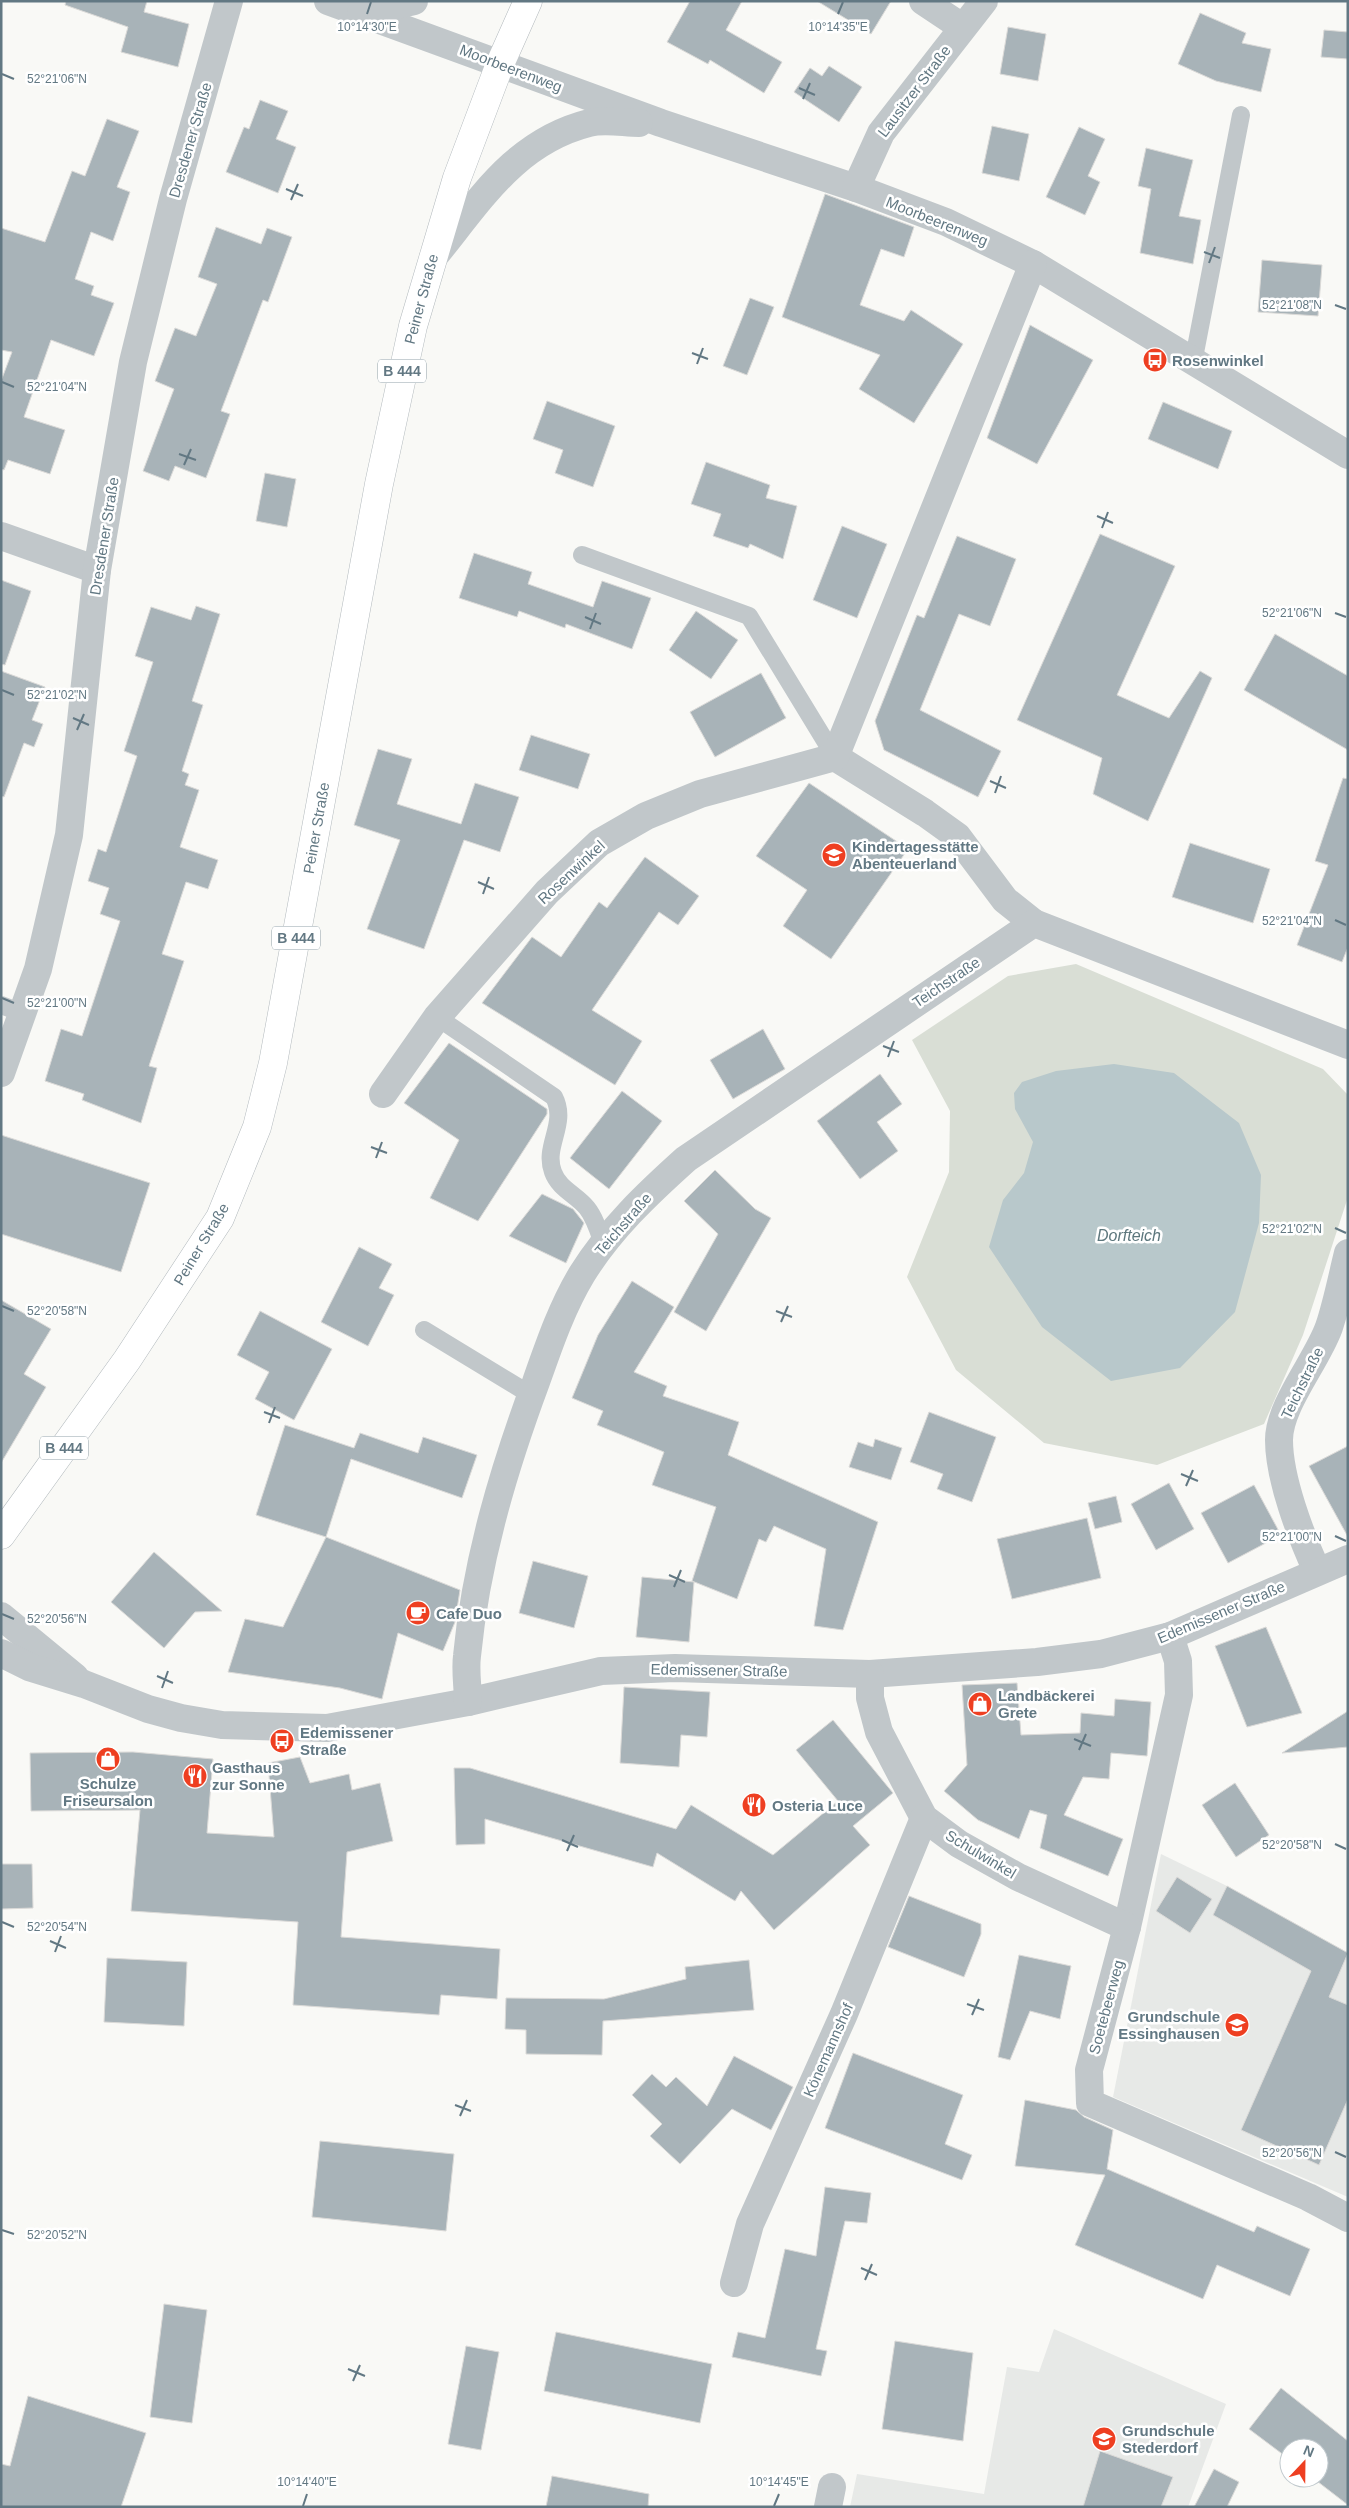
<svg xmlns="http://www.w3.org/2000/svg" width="1349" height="2508" font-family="Helvetica,sans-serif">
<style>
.built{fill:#e7e9e7}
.green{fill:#d9ded5}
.water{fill:#b8c8cb}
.building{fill:#a8b3b8;stroke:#dbdad8}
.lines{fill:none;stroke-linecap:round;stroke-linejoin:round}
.primary-casing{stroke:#b2b9bd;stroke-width:29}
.lane{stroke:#c1c7ca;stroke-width:18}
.street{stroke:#c1c7ca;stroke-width:28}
.primary{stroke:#fff;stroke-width:28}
.ticks{fill:none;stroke:#627883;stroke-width:2}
.labels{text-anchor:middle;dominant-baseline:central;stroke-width:5;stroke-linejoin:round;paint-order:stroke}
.shield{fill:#fff;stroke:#91a0a8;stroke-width:1}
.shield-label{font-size:14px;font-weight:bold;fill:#627883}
.street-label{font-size:15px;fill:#627883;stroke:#fff}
.poi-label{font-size:15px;font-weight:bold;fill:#627883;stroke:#fff;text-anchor:start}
.water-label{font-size:16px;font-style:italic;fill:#5d777d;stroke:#fff}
.ticks-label{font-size:12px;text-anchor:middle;fill:#627883;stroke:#fff;stroke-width:5;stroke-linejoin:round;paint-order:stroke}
</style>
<rect width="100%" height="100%" fill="#f9f9f6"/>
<g class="built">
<polygon points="1161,1854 1227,1886 1348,1953 1348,2197 1113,2097"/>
<polygon points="1054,2329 1226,2404 1188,2507 850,2507 857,2474 984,2494 1007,2367 1039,2372"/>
</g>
<polygon class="green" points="1076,964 1323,1069 1348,1095 1348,1197 1303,1335 1264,1424 1157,1465 1044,1443 956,1370 907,1277 949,1172 950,1111 912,1040 1008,976"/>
<polygon class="water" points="1114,1064 1174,1073 1239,1123 1261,1175 1259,1223 1235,1312 1180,1368 1111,1381 1042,1327 989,1247 1003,1200 1024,1173 1033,1142 1015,1109 1014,1093 1022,1082 1056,1071"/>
<g class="building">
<polygon points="66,1 147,1 144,12 189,24 178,67 121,52 128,27 65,5"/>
<polygon points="690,1 742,1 726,30 782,62 764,93 710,60 708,64 667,42"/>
<polygon points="817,1 891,1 871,34"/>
<polygon points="1200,13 1246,33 1242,43 1271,49 1261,92 1216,81 1178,64"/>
<polygon points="1008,27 1046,34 1038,81 1000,74"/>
<polygon points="1324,30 1348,32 1348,59 1321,57"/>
<polygon points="829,66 862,87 839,122 794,92 810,68 822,76"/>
<polygon points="260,100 288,111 276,139 296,147 278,193 226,172 244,127 249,129"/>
<polygon points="107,119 139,131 117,187 130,192 113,241 91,232 75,279 94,286 91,295 114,303 94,356 51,340 24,417 65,430 50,474 8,460 4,470 1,469 1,381 12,352 1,350 1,228 45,242 72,171 85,176"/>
<polygon points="992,126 1029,134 1019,181 982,173"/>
<polygon points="1079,127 1105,139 1088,176 1100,182 1085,215 1046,197"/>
<polygon points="1146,148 1193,160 1179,216 1201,220 1193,264 1140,253 1151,189 1138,186"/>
<polygon points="825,194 914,227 904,257 881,249 860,305 904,321 911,310 963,344 914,423 859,389 880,355 782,317"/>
<polygon points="216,227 261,244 267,228 292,237 268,302 263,300 221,411 230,414 206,478 175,466 169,481 143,471 174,389 155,381 175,328 196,336 217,284 198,277"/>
<polygon points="1262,260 1322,265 1318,316 1258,312"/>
<polygon points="750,298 774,307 747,375 723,366"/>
<polygon points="1030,325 1093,360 1037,464 987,438"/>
<polygon points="547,401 615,426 593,487 555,473 563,450 533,439"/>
<polygon points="1163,402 1232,431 1218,469 1148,439"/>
<polygon points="706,462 770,485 766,498 797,506 783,559 750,544 748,548 713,536 721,514 691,504"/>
<polygon points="265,473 296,479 287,527 256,521"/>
<polygon points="842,526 887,544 857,618 813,600"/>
<polygon points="1100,534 1175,566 1117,695 1169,718 1200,671 1212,678 1148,821 1093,794 1102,758 1017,720"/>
<polygon points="957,536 1016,559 990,626 959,614 920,710 1001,751 978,797 884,750 875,721 917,615 924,618"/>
<polygon points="474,553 532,572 528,584 593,607 602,581 651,598 632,649 566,624 565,628 519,611 517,617 459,598"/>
<polygon points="1,580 31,591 5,665 1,664"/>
<polygon points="196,606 220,614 192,701 203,705 182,771 189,774 185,785 199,790 180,847 218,860 208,889 186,882 162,954 184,961 149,1066 157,1068 141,1123 82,1100 84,1094 45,1081 61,1029 82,1036 120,921 100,914 109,888 88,881 98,849 106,852 137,756 124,751 153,662 135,656 151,607 191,620"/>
<polygon points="696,611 738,640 711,679 669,650"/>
<polygon points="1275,634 1348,676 1348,750 1244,690"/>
<polygon points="1,671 45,687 32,720 43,724 34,747 24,743 4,797 1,796"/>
<polygon points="761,673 786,718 715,757 690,712"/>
<polygon points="531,735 590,754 578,789 519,770"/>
<polygon points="378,749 412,759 397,804 461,824 475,783 519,797 500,852 464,840 424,949 367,929 400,840 354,825"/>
<polygon points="1343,778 1348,779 1348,947 1342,962 1297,945 1328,865 1315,861"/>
<polygon points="809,783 908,849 831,959 783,926 807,890 756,856"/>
<polygon points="1190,843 1270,869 1253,923 1172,897"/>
<polygon points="645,857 699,896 678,925 659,912 592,1010 642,1041 615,1085 482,1003 532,937 561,957 599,902 607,908"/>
<polygon points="763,1029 785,1069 733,1099 710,1060"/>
<polygon points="449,1043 547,1109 547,1114 478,1221 430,1198 459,1140 404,1103"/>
<polygon points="880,1074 902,1104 877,1122 898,1151 860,1179 817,1121"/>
<polygon points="622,1091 662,1121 609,1189 570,1158"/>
<polygon points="1,1135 150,1183 121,1272 1,1234"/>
<polygon points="715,1170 755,1209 771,1218 706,1331 674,1312 718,1234 684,1201"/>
<polygon points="542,1194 573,1209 584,1223 566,1263 509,1236"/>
<polygon points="359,1247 392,1264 379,1288 394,1295 368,1346 321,1322"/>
<polygon points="632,1281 674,1307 634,1372 667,1386 663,1396 739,1422 728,1455 878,1522 843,1630 814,1626 826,1549 774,1526 766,1542 759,1539 737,1599 692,1581 716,1507 652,1485 664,1452 597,1425 603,1411 572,1398 598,1335"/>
<polygon points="1,1300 51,1329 24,1374 46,1387 1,1463"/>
<polygon points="260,1311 332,1349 294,1420 255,1399 269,1372 237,1355"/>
<polygon points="929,1412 996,1437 972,1502 937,1489 943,1474 910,1462"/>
<polygon points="285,1425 354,1448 360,1433 418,1453 423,1437 477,1455 462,1498 351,1459 326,1537 256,1515"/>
<polygon points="875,1439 902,1448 891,1480 849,1467 858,1442 873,1447"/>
<polygon points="1348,1446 1348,1537 1309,1466"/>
<polygon points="1169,1483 1194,1529 1156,1550 1131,1504"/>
<polygon points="1254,1485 1281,1535 1228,1563 1201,1513"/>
<polygon points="1116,1496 1122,1522 1095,1529 1088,1503"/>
<polygon points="1087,1518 1101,1578 1012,1599 997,1539"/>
<polygon points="326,1537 460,1590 455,1622 443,1651 398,1633 382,1699 340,1688 228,1672 245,1619 283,1627"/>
<polygon points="154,1552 222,1611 195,1612 164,1648 111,1602"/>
<polygon points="533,1561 588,1576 574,1628 519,1613"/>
<polygon points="642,1577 694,1582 689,1642 636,1637"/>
<polygon points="1266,1627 1302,1713 1247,1727 1215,1646"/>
<polygon points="1017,1683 1021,1735 1080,1733 1081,1713 1114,1716 1115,1699 1151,1702 1147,1756 1111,1753 1109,1779 1083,1777 1064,1815 1123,1839 1108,1876 1040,1848 1047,1815 1030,1810 1019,1839 978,1820 944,1791 967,1765 962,1685"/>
<polygon points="624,1687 710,1692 707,1737 681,1735 679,1767 620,1763"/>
<polygon points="1348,1711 1348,1747 1282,1753"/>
<polygon points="833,1720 893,1793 853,1826 870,1845 774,1930 741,1891 735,1901 657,1853 653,1867 485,1819 485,1844 456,1845 454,1768 470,1768 676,1829 691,1805 773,1855 838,1801 796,1750"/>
<polygon points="133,1752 213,1759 207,1833 274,1837 268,1763 300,1757 310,1783 349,1774 352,1790 380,1783 393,1841 347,1852 341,1937 500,1949 497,1999 441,1995 439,2015 293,2005 298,1922 131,1911 140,1810 31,1811 30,1753"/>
<polygon points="1235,1783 1269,1835 1236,1857 1202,1805"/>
<polygon points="1,1864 32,1864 33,1908 1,1909"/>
<polygon points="1177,1877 1212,1899 1190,1933 1156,1911"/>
<polygon points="1227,1886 1348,1953 1329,1997 1348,2005 1348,2099 1319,2165 1241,2130 1311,1971 1213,1915"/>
<polygon points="909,1896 981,1924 981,1934 964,1977 888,1947"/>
<polygon points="1019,1955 1071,1966 1060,2019 1030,2011 1010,2060 998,2057"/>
<polygon points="107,1958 187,1962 184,2026 104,2022"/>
<polygon points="749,1960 754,2010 603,2021 602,2055 526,2054 526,2030 505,2029 506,1998 604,1999 686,1979 685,1967"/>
<polygon points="853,2053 963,2095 945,2144 972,2155 962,2180 825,2128"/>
<polygon points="734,2056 793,2087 771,2130 732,2109 680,2164 650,2136 662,2124 632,2095 652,2074 666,2087 676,2077 707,2106"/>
<polygon points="1025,2100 1076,2110 1084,2117 1113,2130 1107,2169 1254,2232 1257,2226 1310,2249 1290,2296 1217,2265 1203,2299 1075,2245 1105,2175 1015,2166"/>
<polygon points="320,2141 454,2154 446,2231 312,2217"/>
<polygon points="825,2187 871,2193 867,2223 845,2221 816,2349 827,2351 821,2376 732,2357 738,2332 765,2338 785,2249 816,2256"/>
<polygon points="164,2304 207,2310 192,2423 150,2417"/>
<polygon points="556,2332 712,2364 700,2423 544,2391"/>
<polygon points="895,2341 973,2353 963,2441 882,2429"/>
<polygon points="466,2346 499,2352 481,2450 448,2444"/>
<polygon points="1281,2388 1348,2441 1348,2505 1313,2478 1319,2478 1319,2448 1289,2448 1289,2459 1249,2429"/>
<polygon points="28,2396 146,2433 121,2507 1,2507 1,2464 10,2466"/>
<polygon points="1100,2451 1173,2477 1161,2507 1083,2507"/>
<polygon points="1214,2469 1239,2482 1227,2507 1194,2507"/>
<polygon points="552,2476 649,2494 648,2507 546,2507"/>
</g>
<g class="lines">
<defs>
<polyline id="primary" points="1,1535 127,1360 220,1218 257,1127 273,1063 379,484 413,326 457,178 500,64 528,1"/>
</defs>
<use href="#primary" class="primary-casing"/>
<g class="lane">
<polyline points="1193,363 1241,115"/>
<polyline points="582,555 749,616 835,757"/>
<polyline points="1,1005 22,1013"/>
<path d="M 437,1017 L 554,1097 C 568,1124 543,1146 553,1172 C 559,1189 577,1195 587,1208 C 595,1218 599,1232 603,1244"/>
<polyline points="424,1330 531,1395"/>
</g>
<g class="street">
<polyline points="328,1 661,123 856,188 946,222 1033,264 1348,455"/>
<polyline points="923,1 962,27"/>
<polyline points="361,13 414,1"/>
<polyline points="856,188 881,133 984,1"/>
<path d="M 433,258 C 479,202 514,142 589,123 C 604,119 624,123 639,123"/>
<polyline points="1,536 97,570"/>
<polyline points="835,757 925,813 957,836 1005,900 1034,923"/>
<polyline points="1,1073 38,969 69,835 97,570 133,362 173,199 229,1"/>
<polyline points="383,1094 437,1017 547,892 599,843 646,816 700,794 835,757 1033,264"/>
<path d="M 1317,1571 C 1301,1536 1279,1479 1279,1440 C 1279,1405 1317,1361 1329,1327 C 1337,1303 1342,1277 1348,1253"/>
<polyline points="1,1616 75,1677"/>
<polyline points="1170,1636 1178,1661 1179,1695 1127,1927 1089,2070 1090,2103 1308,2197 1348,2218"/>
<polyline points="1,1653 29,1667 84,1684 148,1709 181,1718 222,1725 327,1728 468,1702 601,1671 675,1668 870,1674 1037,1662 1101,1654 1170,1636 1348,1559"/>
<polyline points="870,1674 870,1698 879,1732 924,1818 959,1844 1018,1877 1127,1927"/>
<path d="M 468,1702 C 468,1687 465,1671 467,1656 C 476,1562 503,1471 536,1382 C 549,1345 562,1307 582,1274 C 610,1229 647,1194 686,1159 L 1034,923 L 1348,1045"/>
<polyline points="734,2283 750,2224 844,2014 924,1818"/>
<polyline points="828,2507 832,2487"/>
</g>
<use href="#primary" class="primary"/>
</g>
<path class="ticks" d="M 367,14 L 371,2M 838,14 L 843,2M 2,74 L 14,79M 799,88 L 815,95M 803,99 L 810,83M 286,189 L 303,196M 291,200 L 298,184M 1204,252 L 1220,258M 1209,263 L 1215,247M 1335,305 L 1346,309M 692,353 L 708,359M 697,364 L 703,348M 2,382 L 14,387M 179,454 L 196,460M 184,465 L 191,449M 1097,516 L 1113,523M 1102,528 L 1108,512M 1335,613 L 1346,617M 585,617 L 601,624M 590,629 L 596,613M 2,690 L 14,695M 73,718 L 89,725M 77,730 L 84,714M 990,781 L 1006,788M 995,793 L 1001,776M 478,882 L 494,889M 483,894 L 489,877M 1335,920 L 1346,925M 2,998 L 14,1003M 883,1046 L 899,1052M 888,1057 L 894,1041M 371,1147 L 387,1153M 376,1158 L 382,1142M 1335,1228 L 1346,1233M 2,1306 L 14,1311M 776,1311 L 792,1317M 781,1322 L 788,1306M 264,1412 L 280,1418M 269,1423 L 275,1407M 1181,1474 L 1198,1481M 1186,1486 L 1193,1470M 1335,1536 L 1346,1541M 669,1575 L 685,1582M 674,1587 L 681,1570M 2,1614 L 14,1619M 157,1676 L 173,1683M 162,1688 L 168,1671M 1074,1739 L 1091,1746M 1079,1750 L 1086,1734M 562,1840 L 578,1847M 1335,1844 L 1346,1849M 567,1851 L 574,1835M 2,1922 L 14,1927M 50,1941 L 66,1948M 55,1952 L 61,1936M 967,2004 L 984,2010M 972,2015 L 979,1999M 455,2105 L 471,2111M 460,2116 L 467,2100M 1335,2152 L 1346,2157M 2,2230 L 14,2234M 861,2268 L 877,2275M 865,2280 L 872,2264M 348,2369 L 365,2376M 353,2381 L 360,2365M 303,2506 L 307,2494M 774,2506 L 779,2494"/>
<defs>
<symbol id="bus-disc" viewBox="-11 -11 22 22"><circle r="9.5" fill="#ee3f21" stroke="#fff"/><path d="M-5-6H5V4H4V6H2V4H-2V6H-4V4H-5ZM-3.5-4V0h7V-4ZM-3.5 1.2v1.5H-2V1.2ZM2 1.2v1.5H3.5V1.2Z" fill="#fff"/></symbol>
<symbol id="school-disc" viewBox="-11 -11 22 22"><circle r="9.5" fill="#ee3f21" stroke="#fff"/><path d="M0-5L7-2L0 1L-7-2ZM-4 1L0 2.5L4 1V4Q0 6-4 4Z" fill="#fff"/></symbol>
<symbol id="cafe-disc" viewBox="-11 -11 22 22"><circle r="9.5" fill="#ee3f21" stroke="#fff"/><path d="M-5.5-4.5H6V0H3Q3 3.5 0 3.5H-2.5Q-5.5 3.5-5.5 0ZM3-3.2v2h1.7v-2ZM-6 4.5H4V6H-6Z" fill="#fff"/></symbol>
<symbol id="shop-disc" viewBox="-11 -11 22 22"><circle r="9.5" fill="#ee3f21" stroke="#fff"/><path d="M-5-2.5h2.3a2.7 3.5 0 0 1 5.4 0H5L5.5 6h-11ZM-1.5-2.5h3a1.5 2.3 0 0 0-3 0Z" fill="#fff"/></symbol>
<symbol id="restaurant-disc" viewBox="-11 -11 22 22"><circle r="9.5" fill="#ee3f21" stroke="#fff"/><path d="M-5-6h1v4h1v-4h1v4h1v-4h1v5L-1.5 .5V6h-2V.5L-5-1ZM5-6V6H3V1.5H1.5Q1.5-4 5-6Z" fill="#fff"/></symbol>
</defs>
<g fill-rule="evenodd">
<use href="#bus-disc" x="1141" y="346" width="28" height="28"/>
<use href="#school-disc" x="820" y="841" width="28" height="28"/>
<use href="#cafe-disc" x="404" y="1599" width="28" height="28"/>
<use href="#shop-disc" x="966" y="1690" width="28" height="28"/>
<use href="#bus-disc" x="268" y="1727" width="28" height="28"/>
<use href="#shop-disc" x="94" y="1745" width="28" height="28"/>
<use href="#restaurant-disc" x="181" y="1762" width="28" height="28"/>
<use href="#restaurant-disc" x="740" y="1791" width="28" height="28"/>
<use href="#school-disc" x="1223" y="2011" width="28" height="28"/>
<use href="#school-disc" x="1090" y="2425" width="28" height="28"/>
</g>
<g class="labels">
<g class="shield">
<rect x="378" y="359.5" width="48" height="23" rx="4"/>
<rect x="272" y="926.5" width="48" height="23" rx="4"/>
<rect x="40" y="1436.5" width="48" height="23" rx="4"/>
</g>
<g class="shield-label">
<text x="402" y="371">B 444</text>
<text x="296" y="938">B 444</text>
<text x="64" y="1448">B 444</text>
</g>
<g class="street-label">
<text transform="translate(511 68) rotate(21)">Moorbeerenweg</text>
<text transform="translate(914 91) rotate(-53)">Lausitzer Straße</text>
<text transform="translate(190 140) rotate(-74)">Dresdener Straße</text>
<text transform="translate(937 221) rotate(22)">Moorbeerenweg</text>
<text transform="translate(421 299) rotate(-75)">Peiner Straße</text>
<text transform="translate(104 536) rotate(-81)">Dresdener Straße</text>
<text transform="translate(316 828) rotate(-80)">Peiner Straße</text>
<text transform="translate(571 872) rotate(-43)">Rosenwinkel</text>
<text transform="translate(946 982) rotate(-34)">Teichstraße</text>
<text transform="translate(623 1224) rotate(-49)">Teichstraße</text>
<text transform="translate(201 1244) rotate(-59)">Peiner Straße</text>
<text transform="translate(1302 1383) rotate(-64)">Teichstraße</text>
<text transform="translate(1221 1612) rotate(-23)">Edemissener Straße</text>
<text transform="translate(719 1670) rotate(1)">Edemissener Straße</text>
<text transform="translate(981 1854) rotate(31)">Schulwinkel</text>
<text transform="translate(1106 2007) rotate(-75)">Soetebeerweg</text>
<text transform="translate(828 2050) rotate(-66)">Könemannshof</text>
</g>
<g class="poi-label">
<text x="1172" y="360">Rosenwinkel</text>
<text x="852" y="846">Kindertagesstätte<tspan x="852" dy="17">Abenteuerland</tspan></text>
<text x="436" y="1613">Cafe Duo</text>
<text x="998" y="1695">Landbäckerei<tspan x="998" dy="17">Grete</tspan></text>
<text x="300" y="1732">Edemissener<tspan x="300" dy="17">Straße</tspan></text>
<text x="212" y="1767">Gasthaus<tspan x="212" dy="17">zur Sonne</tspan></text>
<text x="108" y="1783" text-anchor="middle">Schulze<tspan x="108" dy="17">Friseursalon</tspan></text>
<text x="772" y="1805">Osteria Luce</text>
<text x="1220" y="2016" text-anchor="end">Grundschule<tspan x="1220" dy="17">Essinghausen</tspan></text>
<text x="1122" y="2430">Grundschule<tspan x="1122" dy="17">Stederdorf</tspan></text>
</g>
<g class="water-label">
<text x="1129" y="1235">Dorfteich</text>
</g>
</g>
<g class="ticks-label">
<text x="367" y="31">10°14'30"E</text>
<text x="838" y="31">10°14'35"E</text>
<text x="57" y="83">52°21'06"N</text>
<text x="1292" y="309">52°21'08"N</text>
<text x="57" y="391">52°21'04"N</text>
<text x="1292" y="617">52°21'06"N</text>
<text x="57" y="699">52°21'02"N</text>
<text x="1292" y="925">52°21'04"N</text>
<text x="57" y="1007">52°21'00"N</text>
<text x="1292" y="1233">52°21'02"N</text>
<text x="57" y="1315">52°20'58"N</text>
<text x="1292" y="1541">52°21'00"N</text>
<text x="57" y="1623">52°20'56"N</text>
<text x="1292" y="1849">52°20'58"N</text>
<text x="57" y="1931">52°20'54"N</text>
<text x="1292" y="2157">52°20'56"N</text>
<text x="57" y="2239">52°20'52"N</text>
<text x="307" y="2486">10°14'40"E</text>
<text x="779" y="2486">10°14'45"E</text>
</g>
<rect width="1349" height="2508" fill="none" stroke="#627883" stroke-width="5"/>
<g transform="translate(1304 2463) rotate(22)"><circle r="24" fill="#ffffff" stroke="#c0c9cd"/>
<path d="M0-4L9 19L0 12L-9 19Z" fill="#ee3f21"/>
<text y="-8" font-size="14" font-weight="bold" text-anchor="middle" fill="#627883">N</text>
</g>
</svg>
